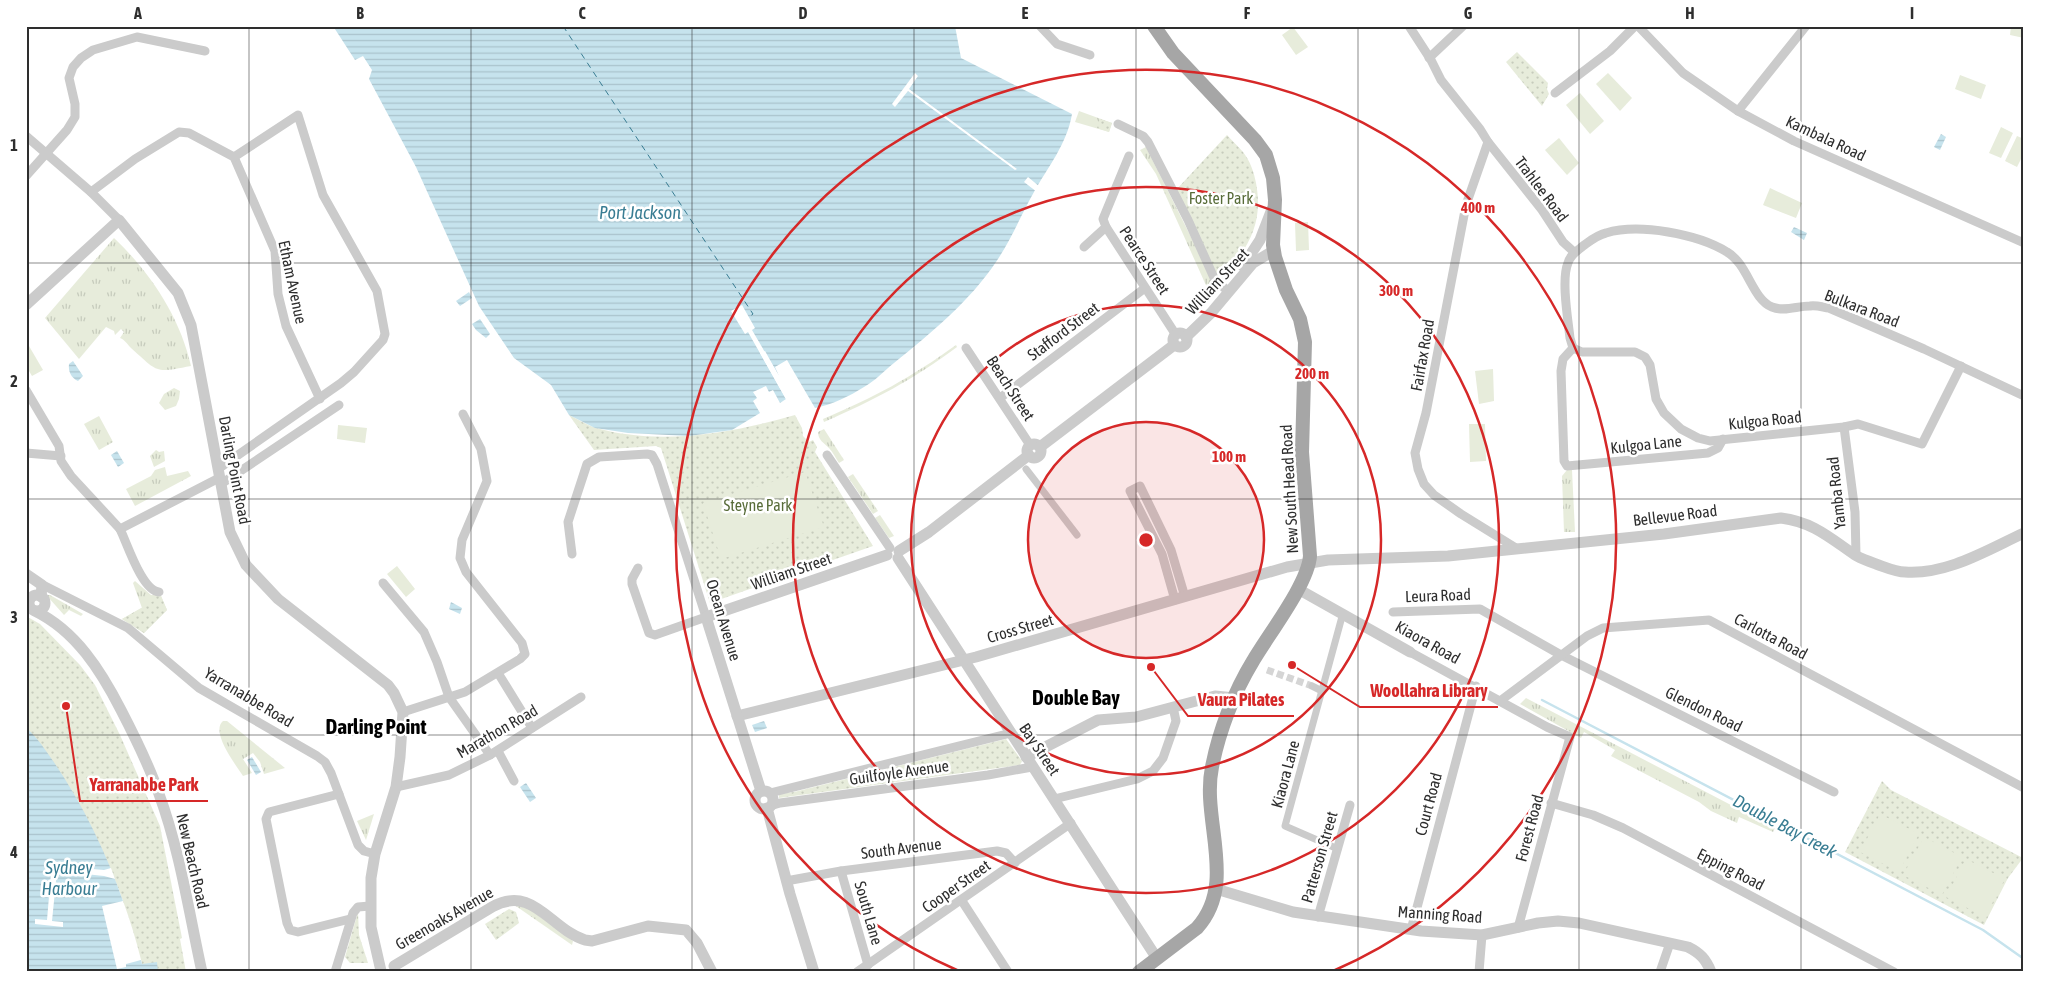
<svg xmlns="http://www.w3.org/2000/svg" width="2050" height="998" font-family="'Asap Condensed',sans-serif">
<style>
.grass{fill:url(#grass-tufts)}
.park{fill:url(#park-dots)}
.pitch{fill:#e7ecdb}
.water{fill:url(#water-rules)}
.pier{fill:#fff}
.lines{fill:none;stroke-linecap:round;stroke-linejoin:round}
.stream{stroke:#c6e3ed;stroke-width:2.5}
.ferry{stroke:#397d93;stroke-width:1;stroke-dasharray:6 5;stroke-linecap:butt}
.pedestrian-tunnel{stroke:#d5d5d5;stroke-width:7;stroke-dasharray:7 3.5;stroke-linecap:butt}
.pedestrian{stroke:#cbcbcb;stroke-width:7}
.minor{stroke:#cbcbcb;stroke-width:9}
.tertiary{stroke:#cbcbcb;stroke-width:11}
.primary{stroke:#a6a6a6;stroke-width:14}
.grid{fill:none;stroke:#2e2e2e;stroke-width:1;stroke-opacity:0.55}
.ring{fill:none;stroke:#d62828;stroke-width:2.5}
.labels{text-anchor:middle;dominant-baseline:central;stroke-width:5;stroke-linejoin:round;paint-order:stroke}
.street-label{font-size:16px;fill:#2e2e2e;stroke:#fff}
.park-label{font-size:16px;fill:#586c39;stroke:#fff}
.water-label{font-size:18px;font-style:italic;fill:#397d93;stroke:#fff}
.district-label{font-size:21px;font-weight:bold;fill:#000;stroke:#fff}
.centre{fill:#d62828;stroke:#fff;stroke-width:2.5}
.ring-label{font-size:15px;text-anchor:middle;font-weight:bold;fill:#d62828;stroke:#fff;stroke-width:5;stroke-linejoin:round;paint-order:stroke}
.leader{fill:none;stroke:#d62828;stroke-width:2}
.callout-dot{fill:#d62828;stroke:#fff;stroke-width:2}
.callout-label{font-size:18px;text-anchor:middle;font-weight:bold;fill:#d62828;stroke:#fff;stroke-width:5;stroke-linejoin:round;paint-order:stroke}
.neatline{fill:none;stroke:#2e2e2e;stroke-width:2}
.grid-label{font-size:16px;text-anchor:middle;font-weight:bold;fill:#2e2e2e}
</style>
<defs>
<pattern id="grass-tufts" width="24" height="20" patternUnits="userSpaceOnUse" patternTransform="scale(1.25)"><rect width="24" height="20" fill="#e7ecdb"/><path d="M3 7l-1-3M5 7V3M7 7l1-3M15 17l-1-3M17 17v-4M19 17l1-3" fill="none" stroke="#c6cbbc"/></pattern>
<pattern id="park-dots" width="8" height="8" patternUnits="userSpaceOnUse" patternTransform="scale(1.25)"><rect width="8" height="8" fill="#e7ecdb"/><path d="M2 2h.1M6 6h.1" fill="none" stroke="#c6cbbc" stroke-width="1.8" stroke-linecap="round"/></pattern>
<pattern id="water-rules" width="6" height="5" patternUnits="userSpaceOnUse" patternTransform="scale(1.25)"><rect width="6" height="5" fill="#c6e3ed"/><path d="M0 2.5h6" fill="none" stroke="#aac3cc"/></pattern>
</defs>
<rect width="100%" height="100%" fill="#fff"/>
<g class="grass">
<polygon points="1079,111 1112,123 1109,132 1075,122"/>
<polygon points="1146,147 1215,285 1209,292 1156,174 1140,150"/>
<path d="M 114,238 C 150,272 180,317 191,366 C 154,373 159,373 131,348 C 127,344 125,340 120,338 L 124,332 L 121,329 L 115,335 L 114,331 L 106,327 L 79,359 L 45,318 Z"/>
<path d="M 956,345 L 957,347 C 913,380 874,400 824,422 L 823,419 C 873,398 912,377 956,345 Z"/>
<polygon points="174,388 180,391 179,399 176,406 165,410 159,403 164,394"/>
<polygon points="99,416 113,442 99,450 84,424"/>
<path d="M 824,429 L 844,460 L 839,463 C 836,459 833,452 829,448 C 824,443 818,440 818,432 Z"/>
<polygon points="156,450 159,452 164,451 165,461 154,467 150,456"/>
<polygon points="165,467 167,476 188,471 191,476 135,506 126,489 151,476 155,470"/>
<polygon points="1567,470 1572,470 1575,532 1564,532 1562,476"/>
<polygon points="853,474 878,511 873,514 848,477"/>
<polygon points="880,515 894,536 889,538 875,518"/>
<polygon points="135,581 151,595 161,596 167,610 144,633 122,619 142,608 133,583"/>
<polygon points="48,595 50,595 83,614 81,616 69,610 64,615 48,597"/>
<polygon points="1526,698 1775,828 1773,832 1739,817 1737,823 1711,811 1699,802 1611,756 1615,750 1584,732 1581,738 1520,704"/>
<path d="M 223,721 L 227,721 L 285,768 L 264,774 L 260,762 L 253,753 L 243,759 L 252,773 L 243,776 C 236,765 210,732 223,721 Z"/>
<polygon points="374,814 366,840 357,821"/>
<polygon points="513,904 523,904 573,941 572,945"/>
</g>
<g class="park">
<polygon points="1517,52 1548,83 1547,89 1549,94 1542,106 1506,62"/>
<polygon points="1100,119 1112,123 1109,132 1097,128"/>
<path d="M 1227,135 C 1232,141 1238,146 1243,152 C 1250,161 1254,172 1256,183 C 1264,225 1247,249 1221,280 L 1218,278 L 1176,190 Z"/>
<path d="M 569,415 C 577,419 587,425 596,428 C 661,446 732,433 795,415 L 802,428 L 803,436 L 809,442 L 813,440 L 817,447 L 815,452 L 873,546 L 710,603 L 661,448 L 656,446 L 594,450 Z"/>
<polygon points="152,595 161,596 167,610 144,633 122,619 155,600"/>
<path d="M 26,616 L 40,624 L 80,665 L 95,685 L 120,735 L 160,826 L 182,938 L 180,939 L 186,972 L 144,972 C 124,883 82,798 26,727 Z"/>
<polygon points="1006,739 1022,761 1020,765 779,798 779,794 794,792"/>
<polygon points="1882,781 1891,790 2023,858 2008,878 1984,925 1845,852"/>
<polygon points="509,909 516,912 519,923 496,940 485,924"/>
<polygon points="358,912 359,935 368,963 350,963 345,957"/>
</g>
<g class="pitch">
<polygon points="2011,26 2024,26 2024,38 2010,35"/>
<polygon points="1293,27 1308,47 1296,55 1282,35"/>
<polygon points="1608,73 1632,98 1620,111 1596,84"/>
<polygon points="1960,75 1986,85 1981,99 1955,89"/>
<polygon points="1580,93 1604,121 1590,134 1566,105"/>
<polygon points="2001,127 2013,133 2001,158 1989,153"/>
<polygon points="2017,136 2024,139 2024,153 2017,167 2005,161"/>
<polygon points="1559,138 1579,163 1567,175 1545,150"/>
<polygon points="1770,188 1802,203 1796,218 1763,205"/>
<polygon points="1308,222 1309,250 1296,251 1295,223"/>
<polygon points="29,346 43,370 32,376 26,366 26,347"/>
<polygon points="1493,369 1494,401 1479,404 1475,371"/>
<polygon points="1469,424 1485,424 1486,461 1470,462"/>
<polygon points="338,425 367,428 365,443 337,439"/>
<polygon points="805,472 824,527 721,559 703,503"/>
<polygon points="397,566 415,589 406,597 387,574"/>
<polygon points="1880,814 1919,834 1899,872 1860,852"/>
<polygon points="1924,837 1962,857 1942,895 1903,875"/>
<polygon points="1966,859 2005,879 1985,917 1946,897"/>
</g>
<g class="water">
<path d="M 333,26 L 955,26 L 961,58 L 1072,114 C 1067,144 1048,167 1034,192 C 1021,215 1011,240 996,262 C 970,301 930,334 894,363 C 884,371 875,381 864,387 C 850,396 831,405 815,408 L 787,360 L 775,367 L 779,376 L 765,351 L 760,353 L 786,399 L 780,403 L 773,390 L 769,392 L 766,386 L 753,392 L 757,398 L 753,401 L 760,413 L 732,430 L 689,436 L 628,433 L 595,428 L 569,415 L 551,385 L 514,358 L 479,306 L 416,167 L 369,79 L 372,70 L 363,56 L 355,60 Z"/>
<polygon points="1941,134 1946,137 1940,150 1934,147"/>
<polygon points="1794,227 1807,233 1804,240 1791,232"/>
<polygon points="469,292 472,298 460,306 456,301"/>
<polygon points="480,319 490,334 486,338 476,330 472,324"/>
<path d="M 73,361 L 83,376 L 78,381 C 71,378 68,371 69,364 Z"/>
<polygon points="117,451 124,463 118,467 111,455"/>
<polygon points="451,602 462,608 460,614 449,609"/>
<polygon points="764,721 767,728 755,732 752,725"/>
<path d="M 26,727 C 31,733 37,738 41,744 C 76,791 104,846 123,901 L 102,906 L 117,969 L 126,967 L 126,964 L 141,960 L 142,964 L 157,962 L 158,972 L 26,972 Z"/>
<polygon points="252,757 261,772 256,775 247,760"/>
<polygon points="526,783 536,798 530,802 520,787"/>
</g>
<g class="pier">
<polygon points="915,73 918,76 909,89 1017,169 1015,170 908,91 895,107 892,104"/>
<polygon points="1028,177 1040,187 1037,192 1024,182"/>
<polygon points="742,305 755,328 752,330 780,378 777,377 763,354 788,397 787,401 748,332 745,334 731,311"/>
<polygon points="52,861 58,862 58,866 104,870 111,868 115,879 104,876 57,871 52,921 63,922 63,927 35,924 35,919 47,920"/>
</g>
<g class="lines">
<polyline class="stream" points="1542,700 1983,930 2024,959"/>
<polyline class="ferry" points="563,26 753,314 749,317"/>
<polyline class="pedestrian-tunnel" points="1267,670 1312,686"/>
<g class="pedestrian">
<polyline points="1026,469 1077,535"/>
<polyline points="1312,686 1322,691"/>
<polyline points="1338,849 1285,826 1343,613"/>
</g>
<g class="minor">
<polyline points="1040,26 1057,44 1090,55"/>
<polyline points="1409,26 1431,60 1441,80 1480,129 1488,142 1542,210 1563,242 1574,252"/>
<polyline points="1638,26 1683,73 1738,111 1794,141 2024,243"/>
<polyline points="1429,58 1463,26"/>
<polyline points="1555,93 1610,51 1635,26"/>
<polyline points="1738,111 1806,26"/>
<polyline points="1118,124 1143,136 1148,142 1188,220 1215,280 1228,291"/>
<polyline points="26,136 91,192 119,220"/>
<polyline points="1488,142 1466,205 1426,413 1415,453 1418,469 1424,484 1434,495 1461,514 1516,548"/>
<polyline points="26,176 67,130 75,117 75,104 69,78 73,67 81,58 93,50 137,37 205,51"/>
<polyline points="91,192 135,159 179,132 189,133 234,157 275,251 278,294 286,326 320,399"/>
<polyline points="1106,227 1176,335"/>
<polyline points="1084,247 1106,227 1103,219 1129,156"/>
<polyline points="966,348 1030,445"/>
<path d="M 1573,348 L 1570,338 C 1568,320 1561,279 1568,263 C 1570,255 1577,251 1583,246 C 1590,241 1597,235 1606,233 C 1639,223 1698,234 1727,252 C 1748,264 1752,299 1772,307 C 1784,312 1797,306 1810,306 C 1816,305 1822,307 1829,308 L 1924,349 L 2024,396"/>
<polyline points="1573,348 1582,352 1635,352 1645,357 1650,365 1656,399 1664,413 1681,429 1698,438 1710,441 1844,427 1858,424 1922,444 1961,366"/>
<polyline points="1573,348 1563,359 1561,371 1564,461 1567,466 1708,453 1718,448 1723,439"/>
<polyline points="26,390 59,446 61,461 71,476 120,529"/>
<polyline points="1000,398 1145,288"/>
<polyline points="1844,427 1855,512 1856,555"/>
<polyline points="26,453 61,456"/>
<polyline points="827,455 890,548"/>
<polyline points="218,469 341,383 354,372 383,340 385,334 377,291 323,195 298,115 234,157"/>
<polyline points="221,484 339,405"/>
<polyline points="572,554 568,522 587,464 599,457 647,454 652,455 657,464 706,617 655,635 649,633 632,584 632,579 638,568"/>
<polyline points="383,583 424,632 437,662 449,697 490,755"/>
<polyline points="41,584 128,628 199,688 317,756 325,762 331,773 358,845 364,851 375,854"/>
<path d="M 159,592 C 142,591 127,543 120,529 L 219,478"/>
<polyline points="1175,600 1162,554 1130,491 1140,486 1171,550 1185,597"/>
<polyline points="1393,612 1480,609 1561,655 1834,792"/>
<polyline points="1410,652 1547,727 1570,737 1518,928"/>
<polyline points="498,673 532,728"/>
<polyline points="1500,701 1587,636 1603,628 1709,620 2024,788"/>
<polyline points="403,712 465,692 520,659 525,654 522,643 466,572 460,558 462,540 487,481 481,449 463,414"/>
<polyline points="498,751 514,781"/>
<polyline points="396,787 449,775 490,755 581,697"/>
<polyline points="770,793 1011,733"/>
<polyline points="339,794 269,812 266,819 287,923 290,930 298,932 350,919"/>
<polyline points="1054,799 1137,779 1153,771 1163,758 1176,721 1173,707"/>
<polyline points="1551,803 1593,815 1623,828 1894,972"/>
<polyline points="770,806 780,803 988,775 1032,767"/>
<polyline points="841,871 868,965"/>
<polyline points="786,881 841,871 997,851 1006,853 1015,863"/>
<polyline points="962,901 1008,972"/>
<polyline points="1318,917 1350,805"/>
<polyline points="1411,930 1476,686"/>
<polyline points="335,972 353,913 358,907 370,906"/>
<polyline points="857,972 1071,823"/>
<polyline points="1479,972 1482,935"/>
<polyline points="1660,972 1670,943"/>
</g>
<g class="tertiary">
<polyline points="1243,266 1260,240 1272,209"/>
<polyline points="26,305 119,220 178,293 191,325 230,532 246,565 278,599 388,685 394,693 403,712 400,757 396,787 375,854 371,878 371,927 381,971"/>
<circle cx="1180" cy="340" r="7"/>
<polyline points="1186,337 1211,313 1253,263 1273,251"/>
<circle cx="1034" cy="451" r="7"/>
<polyline points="1040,447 1174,345"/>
<polyline points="899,551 929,532 1029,455"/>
<polyline points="898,558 1156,957"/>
<polyline points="26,574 42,585 41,597"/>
<polyline points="1298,589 1410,652"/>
<circle cx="37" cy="603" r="8"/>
<path d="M 35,611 C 76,631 101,671 121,710 C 135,737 149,765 159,794 C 180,851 189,913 202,972"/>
<path d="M 737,716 L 976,657 L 1287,567 L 1328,560 L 1448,556 L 1664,534 L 1781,518 C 1813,522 1830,538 1855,555 C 1861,559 1869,561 1876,564 C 1885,567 1896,572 1905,572 C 1947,575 1987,550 2024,533"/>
<polyline points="1026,757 1098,720 1136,717 1215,696 1235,698"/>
<polyline points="761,791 706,617 887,555"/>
<circle cx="764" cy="800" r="9"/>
<polyline points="767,808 790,894 814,972"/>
<path d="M 1216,889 L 1293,912 L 1421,931 L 1482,935 L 1538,923 L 1558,921 L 1579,923 L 1688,947 C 1700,953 1706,959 1711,972"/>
<path d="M 394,966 L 492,907 C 533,884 550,929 585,940 L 592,941 L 648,926 L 686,930 L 697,943 L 712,972"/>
</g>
<path class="primary" d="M 1139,972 L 1197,928 C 1238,883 1201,820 1212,767 C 1219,731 1234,692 1253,661 C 1268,635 1308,584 1310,556 L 1302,452 L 1305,342 L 1300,319 L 1286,290 L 1275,257 L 1273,245 L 1275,200 L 1273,178 L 1266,155 L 1255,140 L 1173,53 L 1154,26"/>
</g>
<path class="grid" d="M 249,26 L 249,972M 471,26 L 471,972M 692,26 L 692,972M 914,26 L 914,972M 1136,26 L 1136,972M 1358,26 L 1358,972M 1579,26 L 1579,972M 1801,26 L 1801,972M 26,263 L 2024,263M 26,499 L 2024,499M 26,735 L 2024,735"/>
<circle cx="1146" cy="540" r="118" fill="#d62828" fill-opacity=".12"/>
<g class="ring">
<circle cx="1146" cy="540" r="118"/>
<circle cx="1146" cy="540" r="235"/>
<circle cx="1146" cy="540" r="353"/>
<path d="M959 971A470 470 0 1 1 1333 971"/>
</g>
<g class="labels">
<g class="street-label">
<text transform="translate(1826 138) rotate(25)">Kambala Road</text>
<text transform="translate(1542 189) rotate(53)">Trahlee Road</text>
<text transform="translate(1145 260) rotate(57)">Pearce Street</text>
<text transform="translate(1217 281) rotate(-47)">William Street</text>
<text transform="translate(293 282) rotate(78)">Etham Avenue</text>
<text transform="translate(1862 308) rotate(21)">Bulkara Road</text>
<text transform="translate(1063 331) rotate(-37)">Stafford Street</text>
<text transform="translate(1422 355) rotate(-80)">Fairfax Road</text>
<text transform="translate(1011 388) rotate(57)">Beach Street</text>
<text transform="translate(1765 420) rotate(-6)">Kulgoa Road</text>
<text transform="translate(1646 444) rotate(-6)">Kulgoa Lane</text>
<text transform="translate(235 470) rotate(79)">Darling Point Road</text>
<text transform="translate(1289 489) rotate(-93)">New South Head Road</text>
<text transform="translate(1836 493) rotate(-96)">Yamba Road</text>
<text transform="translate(1675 515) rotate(-7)">Bellevue Road</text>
<text transform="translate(791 571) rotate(-19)">William Street</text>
<text transform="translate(1438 595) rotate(-2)">Leura Road</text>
<text transform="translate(724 620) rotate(73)">Ocean Avenue</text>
<text transform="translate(1020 628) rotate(-16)">Cross Street</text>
<text transform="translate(1771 636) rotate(28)">Carlotta Road</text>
<text transform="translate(1428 642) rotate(29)">Kiaora Road</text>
<text transform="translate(249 697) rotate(31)">Yarranabbe Road</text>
<text transform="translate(1704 709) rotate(26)">Glendon Road</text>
<text transform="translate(497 731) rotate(-30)">Marathon Road</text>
<text transform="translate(1040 749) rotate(56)">Bay Street</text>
<text transform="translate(899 772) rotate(-8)">Guilfoyle Avenue</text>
<text transform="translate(1285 774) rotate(-75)">Kiaora Lane</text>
<text transform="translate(1428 804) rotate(-75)">Court Road</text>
<text transform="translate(1529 828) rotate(-75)">Forest Road</text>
<text transform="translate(901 848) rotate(-7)">South Avenue</text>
<text transform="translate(1319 857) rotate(-74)">Patterson Street</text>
<text transform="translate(193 861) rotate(77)">New Beach Road</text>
<text transform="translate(1731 869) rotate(27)">Epping Road</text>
<text transform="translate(956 886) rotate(-35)">Cooper Street</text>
<text transform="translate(869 913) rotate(74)">South Lane</text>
<text transform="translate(1440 914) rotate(4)">Manning Road</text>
<text transform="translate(444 918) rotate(-30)">Greenoaks Avenue</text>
</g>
<g class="park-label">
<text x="1221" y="198">Foster Park</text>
<text x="758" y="505">Steyne Park</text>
</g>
<g class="water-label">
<text x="640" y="212">Port Jackson</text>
<text transform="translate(1785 826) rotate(28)">Double Bay Creek</text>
<text x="69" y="867">Sydney<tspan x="69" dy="21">Harbour</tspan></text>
</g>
<g class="district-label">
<text x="1076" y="697">Double Bay</text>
<text x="376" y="726">Darling Point</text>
</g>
</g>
<circle cx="1146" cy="540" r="8" class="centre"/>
<g class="ring-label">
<text x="1478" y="213">400 m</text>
<text x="1396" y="296">300 m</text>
<text x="1312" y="379">200 m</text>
<text x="1229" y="462">100 m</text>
</g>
<path class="leader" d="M1292 665L1360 707H1498M1151 667L1188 716H1294M66 706L80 801H208"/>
<g class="callout-dot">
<circle cx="1292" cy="665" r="5"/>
<circle cx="1151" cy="667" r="5"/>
<circle cx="66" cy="706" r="5"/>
</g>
<g class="callout-label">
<text x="1429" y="697">Woollahra Library</text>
<text x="1241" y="706">Vaura Pilates</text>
<text x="144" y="791">Yarranabbe Park</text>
</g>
<rect width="2050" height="998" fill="none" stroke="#ffffff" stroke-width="55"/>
<rect x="28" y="28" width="1994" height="942" class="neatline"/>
<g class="grid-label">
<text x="138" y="19">A</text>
<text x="360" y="19">B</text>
<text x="582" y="19">C</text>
<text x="803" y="19">D</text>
<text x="1025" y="19">E</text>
<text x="1247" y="19">F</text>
<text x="1468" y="19">G</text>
<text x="1690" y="19">H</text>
<text x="1912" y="19">I</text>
<text x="14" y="151">1</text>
<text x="14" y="387">2</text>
<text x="14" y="623">3</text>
<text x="14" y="858">4</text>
</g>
</svg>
